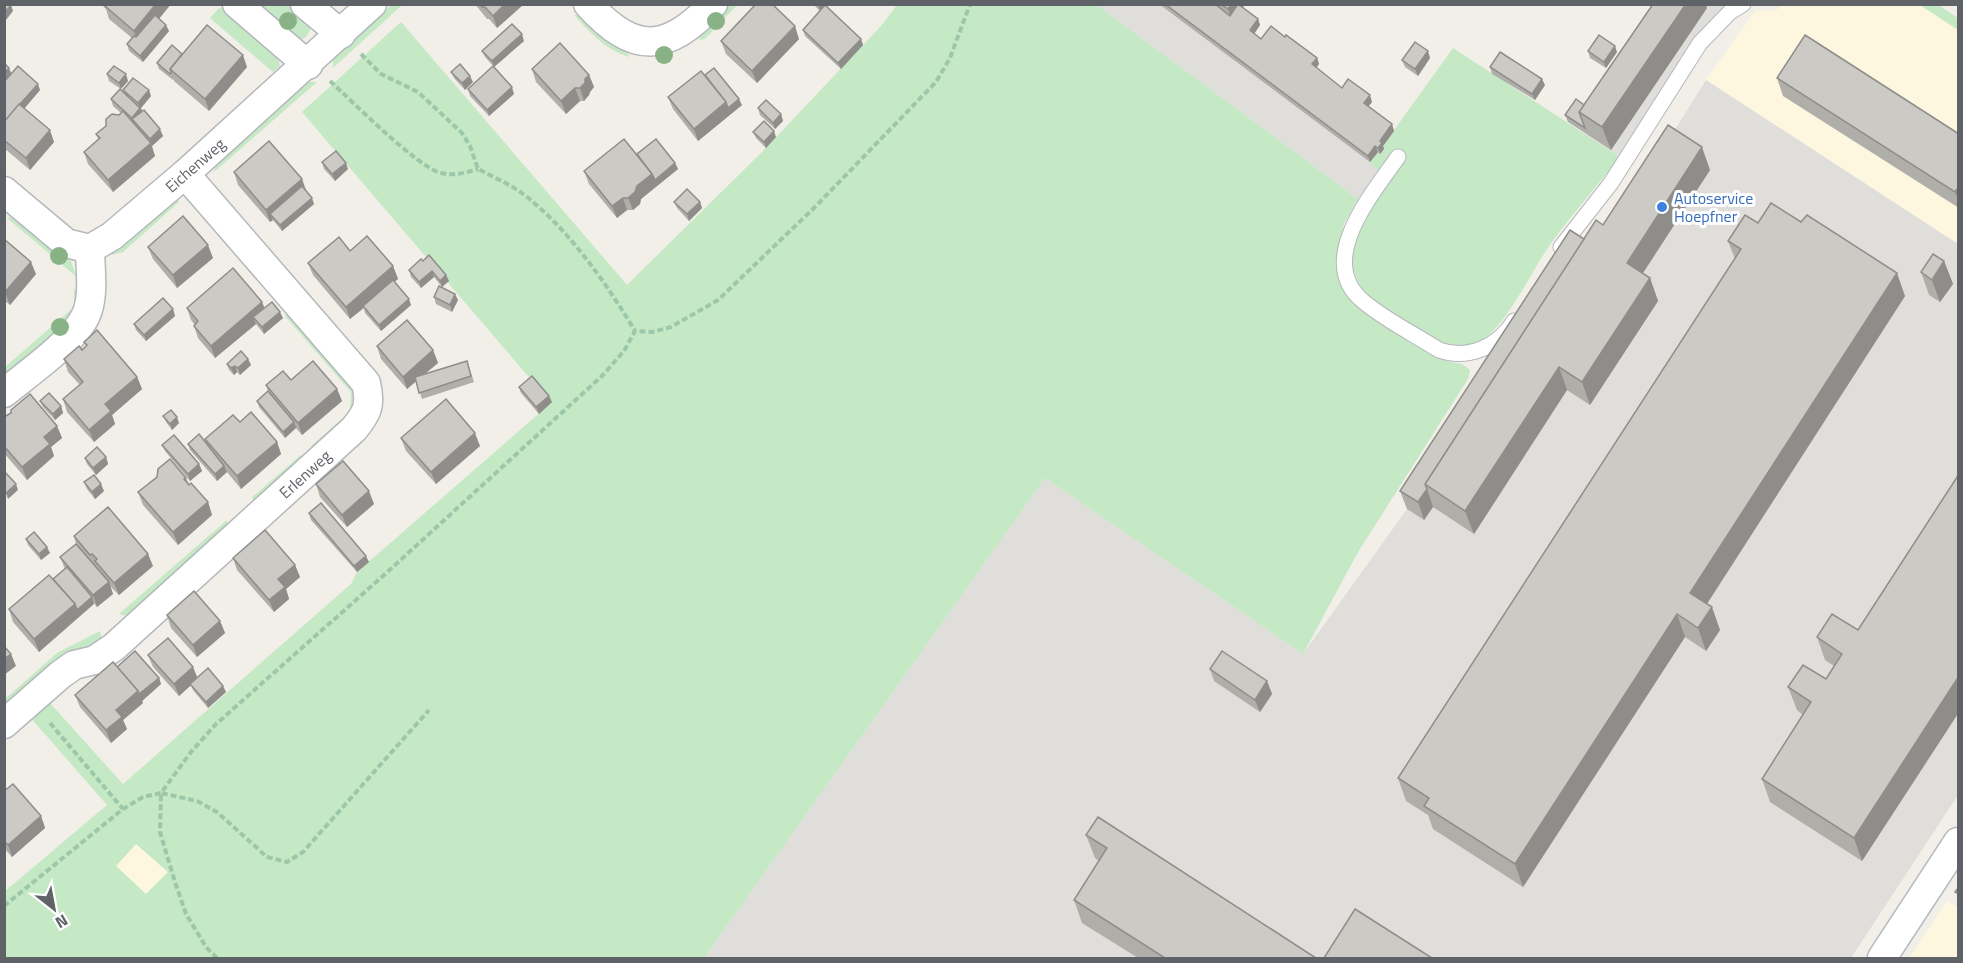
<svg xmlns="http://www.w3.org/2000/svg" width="1963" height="963" font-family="'Titillium Web',sans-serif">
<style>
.commercial{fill:#fef7e0}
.industrial{fill:#e0deda}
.green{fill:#c5e8c5;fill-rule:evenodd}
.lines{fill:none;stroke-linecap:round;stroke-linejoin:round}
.service-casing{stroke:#b5b8bc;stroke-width:17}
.minor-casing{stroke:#b5b8bc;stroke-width:31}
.path{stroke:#9cc7a9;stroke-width:4;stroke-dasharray:6 3;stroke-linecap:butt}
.service{stroke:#fff;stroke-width:15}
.minor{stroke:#fff;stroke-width:28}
.tree{fill:#89b387}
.wall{fill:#afaea9}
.shaded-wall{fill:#8f8d8a}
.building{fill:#cccac5;stroke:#8f8d8a;stroke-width:1.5}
.shop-dot{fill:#3f7fe0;stroke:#fff;stroke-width:2}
.labels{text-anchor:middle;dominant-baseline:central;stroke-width:6;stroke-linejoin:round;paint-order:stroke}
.street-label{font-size:16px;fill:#5f6368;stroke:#fff}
.shop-label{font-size:16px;fill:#366cbe;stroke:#fff;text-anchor:start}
</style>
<rect width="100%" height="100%" fill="#f1efe8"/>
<g class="commercial">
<polygon points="1781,4 1920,5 1958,30 1958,244 1706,80 1755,11 1777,10"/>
<polygon points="136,844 168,872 146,894 116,866"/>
<polygon points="1947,901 1958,908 1958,958 1909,958"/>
</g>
<g class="industrial">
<polygon points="1097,5 1209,5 1398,147 1358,199"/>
<polygon points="1677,5 1729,5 1620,157 1587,135"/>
<polygon points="1706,80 1958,244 1958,795 1851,958 704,958 1045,478 1303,654 1407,509 1594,259"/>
</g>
<g class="green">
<polygon points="251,5 291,5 308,24 310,30 307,36 303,39 297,37"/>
<polygon points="391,5 402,5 333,68 333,58"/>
<polygon points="726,5 737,5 706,38 700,41 699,34"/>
<path d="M 897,5 L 1097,5 L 1358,199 L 1344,224 L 1337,257 L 1340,281 L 1351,300 L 1382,324 L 1447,361 L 1462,364 L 1470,370 L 1468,379 L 1358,552 L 1303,654 L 1045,478 L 704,958 L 5,958 L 4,892 L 107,805 L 30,717 L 49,702 L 123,784 L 351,584 L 357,572 L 551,403 L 302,112 L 401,22 L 627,285 L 766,148 L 881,26 ZM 136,844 L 168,872 L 146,894 L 116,866 Z"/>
<polygon points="1920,5 1938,5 1958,18 1958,30"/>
<polygon points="229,6 278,54 280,66 273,72 210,18 219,8"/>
<path d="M 585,13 L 626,47 L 629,57 C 603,48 592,34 574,15 Z"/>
<path d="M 1453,48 L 1620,157 C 1598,185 1573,213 1552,242 C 1534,266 1505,329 1480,341 C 1471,345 1458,347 1448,346 C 1435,343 1376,307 1367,296 C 1359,286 1350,267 1352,254 C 1355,224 1388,184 1406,160 L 1397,153 L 1378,171 L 1370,162 L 1378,152 L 1380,154 L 1384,149 L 1382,147 Z"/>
<polygon points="307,82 317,82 214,172 218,160"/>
<polygon points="175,201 180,201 123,252 111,255 116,248"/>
<polygon points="17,215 70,259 77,277 7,218"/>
<polygon points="74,289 77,291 78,301 72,320 5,381 5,367 74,307"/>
<polygon points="289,313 354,381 351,423 320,450 311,446 350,412 351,392 285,316"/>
<polygon points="301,455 301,466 262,501 251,498"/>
<polygon points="227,520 227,532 131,617 119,614"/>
<polygon points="100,631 102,641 5,712 4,700 57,653"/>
</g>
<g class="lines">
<defs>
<g id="service">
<path d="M 1398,157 C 1372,194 1314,262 1364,302 C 1387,321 1414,334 1439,350 C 1468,360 1498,347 1514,321"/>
<polyline points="1561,247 1611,183 1700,43 1730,12 1743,4"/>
</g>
<g id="minor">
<polyline points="237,4 308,65"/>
<polyline points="305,4 341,34"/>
<path d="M 588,4 C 634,55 667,53 713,4"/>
<polyline points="4,191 66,243 90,249 112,236 185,174 372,4"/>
<path d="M 4,393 C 27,374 72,343 85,317 C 95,298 90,269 90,249"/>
<path d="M 4,724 L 60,675 L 74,665 L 95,660 L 114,647 L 354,429 C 368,412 371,405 366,383 L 185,174"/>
<polyline points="1882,958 1958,842"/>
</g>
</defs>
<use href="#service" class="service-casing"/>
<use href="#minor" class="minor-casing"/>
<g class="path">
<path d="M 361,54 L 381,74 L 418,92 L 462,133 L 470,146 L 478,169 C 493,177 510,184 523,194 C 567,227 607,284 635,331"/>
<path d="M 330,81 C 352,101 417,167 441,173 C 454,176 466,173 478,169"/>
<polyline points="50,723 123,809"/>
<polyline points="4,906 123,809 143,797 161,793 191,752 215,725 383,576 603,375 624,351 635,331 652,332 671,327 718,300 814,208 936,82 950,58 970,4"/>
<polyline points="217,958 206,947 186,914 175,882 160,832 161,793 197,801 217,812 267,857 287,862 303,852 429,710"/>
</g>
<use href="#service" class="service"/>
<use href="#minor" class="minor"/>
</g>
<g class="tree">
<circle cx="288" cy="21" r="9"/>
<circle cx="716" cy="21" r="9"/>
<circle cx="664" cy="55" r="9"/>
<circle cx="59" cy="256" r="9"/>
<circle cx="60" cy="327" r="9"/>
</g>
<g class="wall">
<polygon points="101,4 171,4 159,19 169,31 143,62 129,51 127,44 132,38 109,19 106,9"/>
<polygon points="475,4 524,4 497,28 489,19 487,19"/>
<polygon points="813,4 826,4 825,6 861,39 863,45 841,69 805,36 803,30 820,11"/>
<polygon points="1159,4 1245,4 1243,8 1258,19 1260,25 1254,34 1261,39 1285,37 1317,58 1319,64 1316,68 1342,88 1372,102 1368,107 1392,124 1394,131 1383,146 1384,149 1380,154 1378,152 1370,162"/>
<polygon points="1707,8 1611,150 1568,122 1565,115 1584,105"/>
<polygon points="799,39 757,83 726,54 721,41"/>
<polygon points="524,41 494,67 485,57 482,51"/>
<polygon points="1588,51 1617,52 1606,68 1590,58"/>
<polygon points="182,54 247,67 209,111 174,81 174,79 173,80 159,69 157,63"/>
<polygon points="1430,58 1418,76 1405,67 1402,60"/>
<polygon points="4,63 12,74 40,90 24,109 54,142 30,170 4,148"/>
<polygon points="1490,67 1545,85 1535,100 1492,74"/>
<polygon points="532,69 589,75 594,87 590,92 589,95 584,101 580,101 566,114 536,82"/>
<polygon points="451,72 473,82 465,90 454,78"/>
<polygon points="107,74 128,81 121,89 109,81"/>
<polygon points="705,75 742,105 698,141 673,109 668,97"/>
<polygon points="1777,78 1959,134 1959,208 1783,96"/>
<polygon points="468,89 514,94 489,116 470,96"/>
<polygon points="123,90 151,96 141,108 142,111 163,136 152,146 151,145 155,156 113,192 88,164 84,152 98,139 96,134 121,113 113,106 111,99 124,93"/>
<polygon points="758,108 781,114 783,121 775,129 760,115"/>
<polygon points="753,132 776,137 766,148 756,138"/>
<polygon points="637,154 675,163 678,169 641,199 640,204 633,210 627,210 617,218 589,184 584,171"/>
<polygon points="322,162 348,169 335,181 324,169"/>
<polygon points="1710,170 1643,273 1650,278 1658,301 1590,405 1567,390 1474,534 1433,507 1424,520 1407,509 1400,491 1584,239 1603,225"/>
<polygon points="234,172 302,179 306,190 314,204 282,231 273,220 270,222 238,185"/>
<polygon points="674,202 700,202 702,208 689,221 677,208"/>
<polygon points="1758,223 1905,296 1707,604 1720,630 1706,651 1685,637 1523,887 1433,829 1428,815 1406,801 1398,778 1735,259 1728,241"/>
<polygon points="4,239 36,274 10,305 4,300"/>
<polygon points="148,247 213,258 177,288 153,259"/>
<polygon points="350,251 393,266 398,279 394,282 411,305 381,331 365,313 364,308 350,319 313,275 308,263"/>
<polygon points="423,261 446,275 449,281 442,287 434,277 421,288 411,277 409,270"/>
<polygon points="1944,261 1953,284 1940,302 1929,295 1921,272"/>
<polygon points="434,297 458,300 452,312 436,304"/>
<polygon points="262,302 264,308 283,318 264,334 256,324 215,358 198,338 194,326 195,325 191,320 187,308"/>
<polygon points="173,309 175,316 146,341 136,330 134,324"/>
<polygon points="84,342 137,377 142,389 112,415 115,424 94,442 67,412 63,399 80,385 68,372 64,359 82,350 86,346"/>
<polygon points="377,346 433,350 438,363 424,374 467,361 474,382 422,399 416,381 407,389 381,359"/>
<polygon points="248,359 251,365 240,375 237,372 234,375 229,370 227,364"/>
<polygon points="291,380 337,389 342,401 302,435 296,428 285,438 259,407 257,401 268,391 266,385"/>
<polygon points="519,387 552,402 539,414 521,393"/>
<polygon points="40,401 61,406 63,413 55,420 43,407"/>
<polygon points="11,413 57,426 62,438 51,447 54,456 27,480 4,453 4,417"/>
<polygon points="163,416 179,423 172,430 166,422"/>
<polygon points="240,422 277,442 281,454 241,489 227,472 217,481 190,450 188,444 206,442 205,439"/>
<polygon points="401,438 480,446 436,484 406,451"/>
<polygon points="162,445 199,464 202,471 190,481 165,451"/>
<polygon points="106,457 108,464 96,475 87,464 85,458"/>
<polygon points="1959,474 1959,712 1862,861 1770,802 1762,779 1803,715 1797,710 1788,687 1826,679 1834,666 1825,660 1817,637 1858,630"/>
<polygon points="186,478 189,484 208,502 212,515 178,545 143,505 138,492"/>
<polygon points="84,482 104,491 95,499 87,489"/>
<polygon points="316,484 374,504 347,527 320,497"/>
<polygon points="309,513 369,562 357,572 311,520"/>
<polygon points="74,536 153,566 119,595 110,586 113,594 97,607 94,603 39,652 13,622 9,609 53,579 65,569 60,557 76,544"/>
<polygon points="26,539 50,553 41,560 28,545"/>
<polygon points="233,558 295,565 300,577 286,589 289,599 274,612 237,570"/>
<polygon points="167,615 220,621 225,633 197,657 171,628"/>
<polygon points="148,655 197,678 226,692 208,708 193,690 191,685 179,696 153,667"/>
<polygon points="117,667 159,678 161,684 142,701 143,703 123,720 127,729 111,743 80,707 75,695"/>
<polygon points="1210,669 1267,681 1272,694 1260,712 1214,681"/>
<polygon points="4,791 41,816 45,828 12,857 4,848"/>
<polygon points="1086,835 1316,958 1138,958 1082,923 1074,900 1099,861 1095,858"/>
</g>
<g class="shaded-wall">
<polygon points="156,4 171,4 138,44 134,31"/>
<polygon points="505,4 524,4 497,28 493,16"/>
<polygon points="818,4 826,4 820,11"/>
<polygon points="1231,4 1245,4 1232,22 1228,9"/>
<polygon points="1686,4 1706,4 1707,8 1611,150 1602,127"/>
<polygon points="11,5 13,11 6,20 4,13"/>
<polygon points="1258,19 1260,25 1252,37 1250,30"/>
<polygon points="166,25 169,31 143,62 140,56"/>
<polygon points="795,26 799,39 757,83 752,71"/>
<polygon points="522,34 524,41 494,67 492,61"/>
<polygon points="861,39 863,45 841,69 838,63"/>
<polygon points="1615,46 1617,52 1606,68 1604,62"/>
<polygon points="1428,51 1430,58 1418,76 1415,69"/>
<polygon points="243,55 247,67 209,111 205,99"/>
<polygon points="1317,58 1319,64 1314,71 1312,64"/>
<polygon points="9,68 14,80 4,91 4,73"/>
<polygon points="126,74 128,81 121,89 119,83"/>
<polygon points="589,75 594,87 590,92 589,95 584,101 580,88 585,79"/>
<polygon points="470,76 473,82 465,90 462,83"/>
<polygon points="1542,79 1545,85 1535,100 1532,94"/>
<polygon points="38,84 40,90 5,131 4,122"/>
<polygon points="512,87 514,94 489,116 487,110"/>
<polygon points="575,88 580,101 566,114 561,101"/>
<polygon points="149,90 151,96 141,108 143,114 132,119 134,124 132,118 140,109 138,103"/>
<polygon points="1370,95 1372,102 1366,109 1364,103"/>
<polygon points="739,99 742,105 698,141 694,129 726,102"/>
<polygon points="781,114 783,121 775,129 773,123"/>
<polygon points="1392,124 1394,131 1383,146 1384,149 1380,154 1378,148 1380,141"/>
<polygon points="160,129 163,136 152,146 150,139"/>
<polygon points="50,130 54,142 30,170 26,158"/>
<polygon points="774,131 776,137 766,148 764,142"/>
<polygon points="151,143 155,156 113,192 108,180"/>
<polygon points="1375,146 1378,152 1370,162 1368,156"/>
<polygon points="1702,147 1710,170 1635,285 1627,263"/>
<polygon points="346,163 348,169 335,181 332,174"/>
<polygon points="675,163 678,169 641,199 640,204 633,210 628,198 637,186 652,174"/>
<polygon points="302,179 306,191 270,214 273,220 270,222 266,210"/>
<polygon points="1959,186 1959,201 1955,192"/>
<polygon points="312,198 314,204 282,231 280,225"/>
<polygon points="623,198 627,210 617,218 612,206"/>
<polygon points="700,202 702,208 689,221 687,214"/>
<polygon points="208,245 213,258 177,288 173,275"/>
<polygon points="1944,261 1953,284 1940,302 1932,280"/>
<polygon points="31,262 36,274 10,305 5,292"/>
<polygon points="393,266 398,279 350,319 346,307"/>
<polygon points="432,271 434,277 421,288 419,282"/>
<polygon points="1897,273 1905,296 1699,616 1690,593"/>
<polygon points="446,275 449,281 442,287 440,281"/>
<polygon points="1650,278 1658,301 1590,405 1582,382"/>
<polygon points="455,294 458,300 452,312 450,305"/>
<polygon points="409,299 411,305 381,331 379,325"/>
<polygon points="262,302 267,314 253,317 256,324 215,358 211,346"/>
<polygon points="173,309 175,316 146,341 144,335"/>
<polygon points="280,312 283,318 264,334 262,327"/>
<polygon points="433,350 438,363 407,389 403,377"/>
<polygon points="248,359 251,365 240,375 238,368"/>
<polygon points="235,366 237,372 234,375 231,368"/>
<polygon points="1559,367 1567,390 1474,534 1465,511"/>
<polygon points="137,377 142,389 112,415 115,424 94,442 89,430 105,404"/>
<polygon points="337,389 342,401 302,435 298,423"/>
<polygon points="549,396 552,402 539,414 536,407"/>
<polygon points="61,406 63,413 55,420 53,414"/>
<polygon points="177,417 179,423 172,430 170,424"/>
<polygon points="294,422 296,428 285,438 283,432"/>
<polygon points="57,426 62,438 51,447 54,456 27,480 22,467 44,437"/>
<polygon points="475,433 480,446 436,484 431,472"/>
<polygon points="277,442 281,454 241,489 237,476"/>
<polygon points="106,457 108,464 96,475 93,468"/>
<polygon points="199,464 202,471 190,481 188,474"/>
<polygon points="224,466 227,472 217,481 215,474"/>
<polygon points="16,484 18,490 8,499 6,493"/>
<polygon points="101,484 104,491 95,499 92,492"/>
<polygon points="1427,489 1433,507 1424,520 1418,502"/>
<polygon points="369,491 374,504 347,527 342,515"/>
<polygon points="208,502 212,515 178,545 173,532"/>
<polygon points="47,547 50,553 41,560 39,554"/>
<polygon points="148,554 153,566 119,595 114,583"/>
<polygon points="366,556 369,562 357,572 354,566"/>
<polygon points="295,565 300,577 286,589 289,599 274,612 269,600 278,579"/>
<polygon points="109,582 113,594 97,607 93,595"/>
<polygon points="92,597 94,604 39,652 34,639 75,604"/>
<polygon points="1712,607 1720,630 1706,651 1698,628"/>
<polygon points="1677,614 1685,637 1523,887 1515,864"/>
<polygon points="220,621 225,633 197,657 193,645"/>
<polygon points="11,654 16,666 4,675 4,659"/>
<polygon points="193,667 198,679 179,696 174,684"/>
<polygon points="1959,676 1959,712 1862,861 1854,838"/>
<polygon points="159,678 161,684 142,701 143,703 123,720 127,729 111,743 106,730 116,710 138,691"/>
<polygon points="1267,681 1272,694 1260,712 1255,700"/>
<polygon points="223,686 226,692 208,708 206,702"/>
<polygon points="41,816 45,828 12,857 8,845"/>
</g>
<g class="building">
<polygon points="4,4 11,5 4,13"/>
<polygon points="107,4 156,4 134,31 105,6"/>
<polygon points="480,4 505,4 493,16 485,7 482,7"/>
<polygon points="756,4 772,4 795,26 752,71 721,41"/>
<polygon points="1165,4 1215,4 1230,16 1238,4 1258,19 1250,30 1261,39 1271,26 1285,37 1286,35 1317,58 1312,64 1342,88 1348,79 1370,95 1364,103 1392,124 1380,141 1382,143 1378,148 1375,146 1368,156"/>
<polygon points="1221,4 1231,4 1228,9"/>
<polygon points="1653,4 1686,4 1602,127 1579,112"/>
<polygon points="825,5 861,39 838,63 803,30"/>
<polygon points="155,15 166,25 140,56 127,44 134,36 136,37"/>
<polygon points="512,24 522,34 492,61 482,51"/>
<polygon points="207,25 243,55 205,99 170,69"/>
<polygon points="1599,35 1615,46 1604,62 1588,51"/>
<polygon points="1805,35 1959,134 1959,186 1955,192 1777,78"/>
<polygon points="1415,42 1428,51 1415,69 1402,60"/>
<polygon points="560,43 589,75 585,79 585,83 580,88 575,88 561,101 532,69"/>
<polygon points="172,45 182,54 170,69 171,73 170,74 157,63"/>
<polygon points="1500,52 1542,79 1532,94 1490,67"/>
<polygon points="4,63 9,68 4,73"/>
<polygon points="460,64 470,76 462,83 451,72"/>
<polygon points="18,66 38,84 4,122 4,82"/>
<polygon points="114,66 126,74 119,83 107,74"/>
<polygon points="493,66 512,87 487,110 468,89"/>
<polygon points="714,68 739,99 728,108 726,102 705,75"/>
<polygon points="701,71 726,102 694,129 668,97"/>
<polygon points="133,78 149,90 138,103 123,90"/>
<polygon points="120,89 140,108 132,118 111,99"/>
<polygon points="1576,99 1584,105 1579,112 1585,128 1565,115"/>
<polygon points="766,100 781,114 773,123 758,108"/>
<polygon points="19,104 50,130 26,158 4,140 4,122"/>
<polygon points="144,110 160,129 150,139 132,119"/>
<polygon points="123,111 151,143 108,180 84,152 100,138 96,134 106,126 106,119 112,114 119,115"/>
<polygon points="764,121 774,131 764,142 753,132"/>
<polygon points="1668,125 1702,147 1627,263 1650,278 1582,382 1559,367 1465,511 1425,484 1596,220 1603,225"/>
<polygon points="624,139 652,174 637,186 635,192 628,198 623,198 612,206 584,171"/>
<polygon points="656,139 675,163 655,180 652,174 637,154"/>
<polygon points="269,141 302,179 266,210 234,172"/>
<polygon points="336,151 346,163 332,174 322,162"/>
<polygon points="302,186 312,198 280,225 270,214"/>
<polygon points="687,189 700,202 687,214 674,202"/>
<polygon points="1771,203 1801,222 1807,215 1897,273 1690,593 1712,607 1698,628 1677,614 1515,864 1424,806 1429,798 1398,778 1741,249 1728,241 1745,215 1758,223"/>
<polygon points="183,216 208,245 173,275 148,247"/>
<polygon points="1570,230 1584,239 1425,484 1427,489 1418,502 1400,491"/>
<polygon points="367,236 393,266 346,307 308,263 339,237 350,251"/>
<polygon points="4,239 31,262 5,292 4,292"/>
<polygon points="1933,254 1944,261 1932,280 1921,272"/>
<polygon points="429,255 446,275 440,281 432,271 419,282 409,270 421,259 423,261"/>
<polygon points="233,268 262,302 211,346 194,326 198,321 187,308"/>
<polygon points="393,280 409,299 379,325 363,306"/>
<polygon points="439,286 455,294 450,305 434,297"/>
<polygon points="163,298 173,309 144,335 134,324"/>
<polygon points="272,302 280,312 262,327 253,317"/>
<polygon points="407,320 433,350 403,377 377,346"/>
<polygon points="97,330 137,377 105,404 111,411 89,430 63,399 83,382 64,359 79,346 82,350 87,345 84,342"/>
<polygon points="241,351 248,359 238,368 235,366 231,368 227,364"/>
<polygon points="313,361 337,389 298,423 266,385 283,371 291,380"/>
<polygon points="467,361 471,376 419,393 415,377"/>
<polygon points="532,376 549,396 536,407 519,387"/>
<polygon points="268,391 294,422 283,432 257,401"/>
<polygon points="49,393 61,406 53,414 40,401"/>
<polygon points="30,394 57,426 44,437 50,444 22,467 4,446 4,417 11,413 11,410"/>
<polygon points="446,399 475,433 431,472 401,438"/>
<polygon points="171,410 177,417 170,424 163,416"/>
<polygon points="251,412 277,442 237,476 205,439 233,415 240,422"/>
<polygon points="199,434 224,466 215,474 188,444"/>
<polygon points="174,435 199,464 188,474 162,445"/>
<polygon points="97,447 106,457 93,468 85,458"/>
<polygon points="170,459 186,478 184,479 189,485 191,483 208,502 173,532 138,492 157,477 158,469"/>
<polygon points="343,461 369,491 342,515 316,484"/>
<polygon points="4,471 16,484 6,493 4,491"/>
<polygon points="1959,474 1959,676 1854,838 1762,779 1811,702 1788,687 1803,665 1826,679 1842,654 1817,637 1832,614 1858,630"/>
<polygon points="94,475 101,484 92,492 84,482"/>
<polygon points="321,503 366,556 354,566 309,513"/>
<polygon points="108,507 148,554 114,583 95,561 97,559 92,554 90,555 74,536"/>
<polygon points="265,530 295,565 278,579 285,587 269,600 233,558"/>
<polygon points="34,532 47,547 39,554 26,539"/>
<polygon points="76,544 109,582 93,595 60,557"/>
<polygon points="67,567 92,597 77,610 75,604 53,579"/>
<polygon points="49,575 75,604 34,639 9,609"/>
<polygon points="194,591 220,621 193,645 167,615"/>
<polygon points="168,638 193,667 174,684 148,655"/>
<polygon points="4,646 11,654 4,659"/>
<polygon points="135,651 159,678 139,694 138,691 117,667"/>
<polygon points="1222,651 1267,681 1255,700 1210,669"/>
<polygon points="113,662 138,691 116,710 122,717 106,730 75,695"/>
<polygon points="208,668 223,686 206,702 190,684"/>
<polygon points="13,784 41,816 8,845 4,841 4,791"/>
<polygon points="1098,817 1316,958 1165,958 1074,900 1107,848 1086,835"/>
<polygon points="1959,887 1959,894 1955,892"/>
<polygon points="1355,909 1432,958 1324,958"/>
</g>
<circle class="shop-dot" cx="1662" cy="207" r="6"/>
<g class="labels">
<g class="street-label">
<text transform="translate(195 165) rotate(-41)">Eichenweg</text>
<text transform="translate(305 474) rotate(-42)">Erlenweg</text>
</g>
<g class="shop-label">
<text x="1674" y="198">Autoservice<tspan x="1674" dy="18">Hoepfner</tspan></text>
</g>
</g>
<rect width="1963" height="963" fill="none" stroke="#5f6368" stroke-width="12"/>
<g transform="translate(54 909) rotate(149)" stroke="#ffffff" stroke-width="4.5" paint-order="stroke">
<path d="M0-4.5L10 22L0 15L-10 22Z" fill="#5f6368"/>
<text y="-9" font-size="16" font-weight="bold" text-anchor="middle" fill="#5f6368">N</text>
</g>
</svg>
